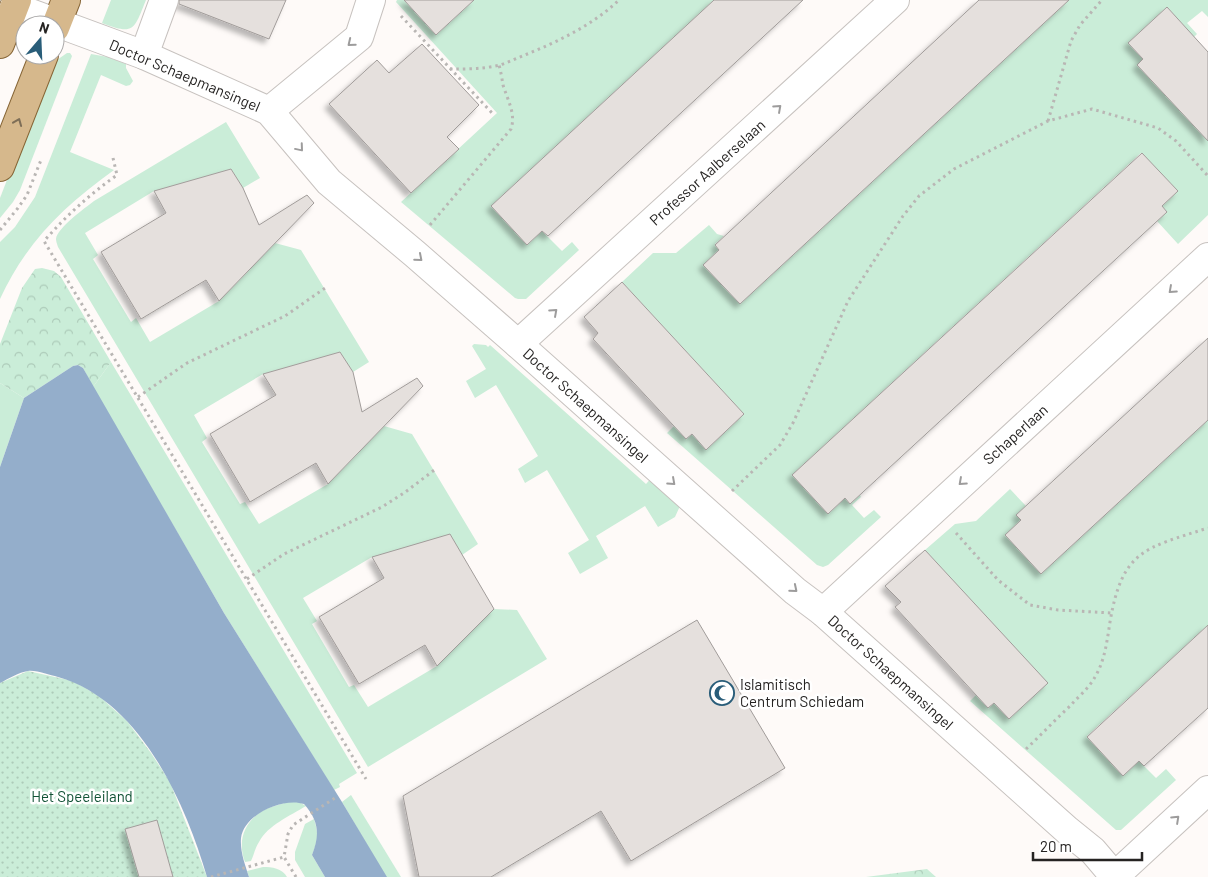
<svg xmlns="http://www.w3.org/2000/svg" width="1208" height="877" font-family="Barlow,sans-serif">
<style>
.grass{fill:#caedd8}
.forest{fill:url(#forest-crowns)}
.park{fill:url(#park-dots)}
.water{fill:#94aecb}
.building{fill:#e5e0dd;stroke:#a19c9a;filter:url(#shadow)}
.lines{fill:none;stroke-linecap:round;stroke-linejoin:round}
.minor-casing{stroke:#c7c2bf;stroke-width:30}
.major-casing{stroke:#866536;stroke-width:30}
.path{stroke:#b9b6b4;stroke-width:3;stroke-dasharray:2.5 4;stroke-linecap:butt}
.minor{stroke:#fff;stroke-width:28}
.major{stroke:#d6b88c;stroke-width:28}
.oneway{stroke:#9d9c9c}
.oneway2{stroke:#7e6e57}
.labels{text-anchor:middle;dominant-baseline:central;stroke-width:5;stroke-linejoin:round;paint-order:stroke}
.street-label{font-size:15px;fill:#252322;stroke:#fff}
.poi-label{font-size:15px;fill:#252322;stroke:#fff;text-anchor:start}
.park-label{font-size:15px;fill:#115235;stroke:#fff}
</style>
<defs>
<pattern id="forest-crowns" width="20" height="18" patternUnits="userSpaceOnUse" patternTransform="scale(1.25)"><rect width="20" height="18" fill="#caedd8"/><path d="M2 6a3 3 0 1 1 6 0M12 15a3 3 0 1 1 6 0" fill="none" stroke="#adcbb9"/></pattern>
<pattern id="park-dots" width="8" height="8" patternUnits="userSpaceOnUse" patternTransform="scale(1.25)"><rect width="8" height="8" fill="#caedd8"/><path d="M2 2h.1M6 6h.1" fill="none" stroke="#adcbb9" stroke-width="1.8" stroke-linecap="round"/></pattern>
<filter id="shadow"><feDropShadow dx="-4.5" dy="4.5" stdDeviation="2.5" flood-color="#0004"/></filter>
</defs>
<rect width="100%" height="100%" fill="#fefaf8"/>
<g class="grass">
<path d="M 111,0 L 146,0 C 134,29 135,36 102,23 Z"/>
<polygon points="397,0 404,0 436,35 474,0 714,0 491,206 527,245 542,231 562,251 572,242 579,250 526,299 518,299 515,298 401,202 497,113 396,2"/>
<polygon points="1069,0 1208,0 1208,17 1202,11 1187,23 1197,34 1194,37 1167,7 1128,43 1203,125 1198,130 1208,141 1208,215 1178,244 1157,221 1167,212 1162,206 1178,191 1141,153 792,475 828,514 845,498 850,504 860,495 861,497 852,505 864,518 874,510 881,517 828,565 823,567 817,565 667,433 674,426 686,439 692,434 707,449 744,414 622,282 653,253 676,253 709,225 717,234 724,236 715,244 719,250 703,265 740,304"/>
<polygon points="67,53 70,53 72,56 20,190 13,202 0,218 0,198 50,69 54,62"/>
<path d="M 91,54 L 108,57 L 126,64 L 126,68 L 133,81 L 130,85 L 126,86 L 101,75 L 70,152 L 114,170 C 63,207 27,241 0,299 L 0,242 L 15,227 L 35,197 Z"/>
<path d="M 226,122 L 260,178 L 243,188 L 231,169 L 154,191 L 85,233 L 98,255 L 93,259 L 131,322 L 136,318 L 150,342 L 219,301 L 275,243 L 301,250 L 369,362 L 353,372 L 340,352 L 263,374 L 194,415 L 207,438 L 202,442 L 240,504 L 245,502 L 259,524 L 328,484 L 384,426 L 412,434 L 478,544 L 462,555 L 372,557 L 303,598 L 317,621 L 312,624 L 349,687 L 354,685 L 368,707 L 437,666 L 494,609 L 517,610 L 547,659 L 368,767 L 58,247 C 57,244 56,241 56,239 C 57,228 85,208 94,201 Z"/>
<polygon points="474,344 486,345 488,347 490,345 646,484 653,476 680,506 675,517 658,527 645,506 596,536 608,558 580,574 568,553 589,540 547,470 525,483 518,469 538,456 496,385 475,398 466,381 486,369 472,346"/>
<polygon points="111,362 357,773 339,784 340,787 334,790 224,613 93,387"/>
<polygon points="0,383 24,398 0,467"/>
<polygon points="1208,420 1208,625 1087,736 1123,776 1139,761 1156,778 1166,769 1176,780 1121,830 1116,830 970,701 976,695 988,708 994,703 1009,719 1047,683 925,550 955,524 976,521 1010,489 1026,506 1016,515 1021,520 1041,574"/>
<polygon points="351,795 401,877 386,877 342,802"/>
<path d="M 288,802 L 299,802 L 306,806 C 290,816 268,825 259,842 C 255,848 254,855 251,861 L 245,862 C 237,841 244,820 266,809 C 273,806 281,804 288,802 Z"/>
<path d="M 314,819 C 319,835 318,840 312,855 L 325,877 L 305,877 L 295,860 L 295,852 L 305,824 Z"/>
<path d="M 263,867 C 272,867 282,868 287,877 L 249,877 L 247,871 Z"/>
</g>
<g class="forest">
<polygon points="42,268 54,271 61,277 111,362 93,387 83,368 78,365 73,366 24,398 0,383 0,344 22,288 35,269"/>
<polygon points="927,869 936,877 866,877"/>
</g>
<polygon class="park" points="28,671 73,681 99,696 127,721 151,753 170,782 207,877 0,877 0,683"/>
<path class="water" d="M 78,365 L 83,368 L 224,613 L 342,802 L 387,877 L 325,877 L 312,855 C 320,835 319,821 304,804 C 284,797 244,814 241,838 C 240,852 245,864 249,877 L 251,877 L 207,877 C 185,802 140,700 58,677 C 49,675 37,670 28,671 C 19,672 8,679 0,683 L 0,467 L 24,398 L 73,366 Z"/>
<g class="building">
<polygon points="179,0 286,0 269,39 179,4"/>
<polygon points="404,0 474,0 436,35"/>
<polygon points="714,0 803,0 548,236 542,231 527,245 491,206"/>
<polygon points="979,0 1069,0 740,304 703,265 719,250 715,245"/>
<polygon points="1167,7 1208,52 1208,141 1137,65 1143,59 1128,43"/>
<polygon points="422,44 479,105 447,137 459,149 411,193 329,104 377,60 389,73"/>
<polygon points="1142,153 1178,191 1162,206 1167,212 850,504 845,498 828,514 792,475"/>
<polygon points="231,169 243,188 259,225 307,195 314,203 219,301 206,280 141,319 101,252 166,213 154,191"/>
<polygon points="622,282 744,414 706,450 692,434 686,439 593,339 598,333 584,317"/>
<polygon points="1208,338 1208,420 1041,574 1005,535 1021,520 1016,515"/>
<polygon points="340,352 353,372 362,412 417,378 423,386 328,484 316,463 250,502 210,434 276,395 263,374"/>
<polygon points="450,534 494,609 437,666 425,645 359,684 319,617 384,578 372,557"/>
<polygon points="925,550 1048,683 1009,719 994,703 988,708 895,607 901,602 885,586"/>
<polygon points="697,620 785,768 631,861 601,811 491,877 419,877 403,796"/>
<polygon points="1208,625 1208,708 1144,766 1139,761 1123,776 1087,737"/>
<polygon points="157,820 173,877 139,877 125,829"/>
</g>
<g class="lines">
<defs>
<g id="minor">
<polyline points="14,7 144,55 269,111 329,182 415,254 518,344 795,591 823,612 1067,830 1093,851 1115,877"/>
<polyline points="144,55 164,0"/>
<polyline points="269,111 359,37 371,0"/>
<polyline points="518,344 895,0"/>
<polyline points="823,612 1208,257"/>
<polyline points="1115,876 1208,790"/>
</g>
<g id="major">
<polyline points="55,28 66,0"/>
<polyline points="0,44 17,0"/>
<polyline points="0,167 44,55"/>
</g>
</defs>
<use href="#minor" class="minor-casing"/>
<use href="#major" class="major-casing"/>
<g class="path">
<polyline points="401,16 493,114"/>
<path d="M 450,69 C 466,69 484,69 500,65 C 509,62 517,58 525,55 C 559,41 593,25 619,0"/>
<polyline points="1048,121 1071,41 1080,25 1102,0"/>
<path d="M 113,158 L 117,175 C 89,195 67,215 44,241 L 366,779"/>
<path d="M 430,225 L 511,129 C 516,114 508,101 503,85 C 502,79 501,72 499,65"/>
<polyline points="0,230 18,208 27,195 41,160"/>
<polyline points="138,397 187,363 285,316 328,286"/>
<polyline points="732,491 780,445 793,423 848,301 903,216 919,196 954,169 1048,121 1092,109 1158,128 1176,141 1208,176"/>
<polyline points="956,533 998,580 1030,605 1058,610 1111,613"/>
<polyline points="247,579 284,554 382,507 404,493 437,468"/>
<path d="M 1026,749 C 1041,735 1055,720 1070,706 C 1078,697 1089,688 1095,677 C 1105,660 1107,641 1110,622 C 1122,550 1145,548 1208,528"/>
<polyline points="211,877 284,857"/>
<polyline points="296,877 284,857 288,834 293,825 338,796"/>
</g>
<use href="#minor" class="minor"/>
<use href="#major" class="major"/>
</g>
<defs><path id="oneway-chevron" d="M-2-3.5L2.5 0L-2 3.5" fill="none" stroke-width="1.6" stroke-linecap="round" stroke-linejoin="round" transform="scale(1.25)"/></defs>
<g class="oneway">
<use href="#oneway-chevron" transform="translate(351 43) rotate(141)"/>
<use href="#oneway-chevron" transform="translate(778 108) rotate(-42)"/>
<use href="#oneway-chevron" transform="translate(300 148) rotate(50)"/>
<use href="#oneway-chevron" transform="translate(419 258) rotate(41)"/>
<use href="#oneway-chevron" transform="translate(1172 290) rotate(138)"/>
<use href="#oneway-chevron" transform="translate(554 312) rotate(-42)"/>
<use href="#oneway-chevron" transform="translate(672 482) rotate(42)"/>
<use href="#oneway-chevron" transform="translate(962 482) rotate(138)"/>
<use href="#oneway-chevron" transform="translate(794 589) rotate(40)"/>
<use href="#oneway-chevron" transform="translate(1176 819) rotate(-43)"/>
</g>
<use class="oneway2" href="#oneway-chevron" transform="translate(18 122) rotate(-68)"/>
<defs>
<symbol id="mosque-ring" viewBox="-11 -11 22 22"><circle r="9.5" fill="#fff" stroke="#295d79" stroke-width="1.5"/><path d="M3.5-4.9A6 6 0 1 0 3.5 4.9A5 5 0 1 1 3.5-4.9Z" fill="#295d79"/></symbol>
</defs>
<g fill-rule="evenodd">
<use href="#mosque-ring" x="708" y="679" width="28" height="28"/>
</g>
<g class="labels">
<g class="street-label">
<text transform="translate(185 75) rotate(23)">Doctor Schaepmansingel</text>
<text transform="translate(707 172) rotate(-42)">Professor Aalberselaan</text>
<text transform="translate(586 405) rotate(42)">Doctor Schaepmansingel</text>
<text transform="translate(1015 434) rotate(-42)">Schaperlaan</text>
<text transform="translate(891 672) rotate(42)">Doctor Schaepmansingel</text>
</g>
<g class="poi-label">
<text x="740" y="684">Islamitisch<tspan x="740" dy="17">Centrum Schiedam</tspan></text>
</g>
<g class="park-label">
<text x="82" y="796">Het Speeleiland</text>
</g>
</g>
<g transform="translate(40 40) rotate(19)"><circle r="24" fill="#ffffff" stroke="#a8a7a7"/>
<path d="M0-4L9 19L0 12L-9 19Z" fill="#295d79"/>
<text y="-8" font-size="14" font-weight="bold" text-anchor="middle" fill="#252322">N</text>
</g>
<path d="M1033 852v8h109v-8" fill="none" stroke="#252322" stroke-width="2.5"/>
<text x="1040" y="852" font-size="15" fill="#252322" stroke="#ffffff" stroke-width="4" paint-order="stroke">20 m</text>
</svg>
